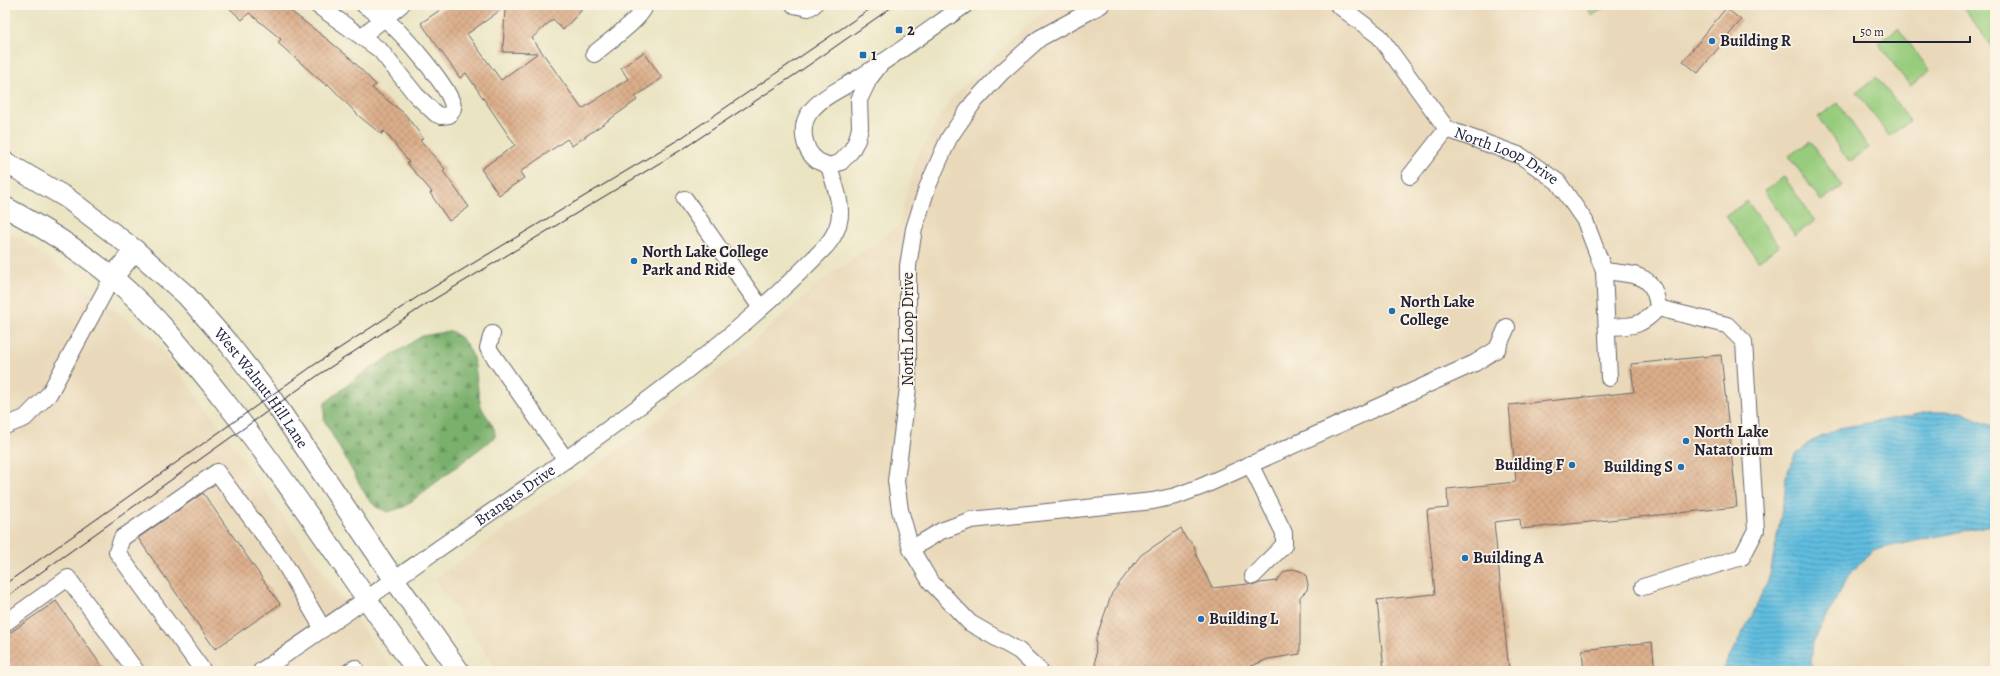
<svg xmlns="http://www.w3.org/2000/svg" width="2000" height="676" font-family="Alegreya,serif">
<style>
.built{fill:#e9d9ba}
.forest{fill:url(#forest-firs);stroke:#4e6954}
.pitch{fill:#97cc7d;stroke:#5c775c}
.water{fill:url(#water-rules);stroke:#42708d}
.building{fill:url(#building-cross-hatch);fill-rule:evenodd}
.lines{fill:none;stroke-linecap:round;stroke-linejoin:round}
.minor-casing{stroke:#68666b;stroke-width:18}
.major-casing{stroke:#68666b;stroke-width:22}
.minor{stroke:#fff;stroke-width:16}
.major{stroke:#fff;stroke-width:20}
.tram{stroke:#22223b;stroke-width:1}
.poi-dot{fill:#1f6fb2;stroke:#fcf5e5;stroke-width:1.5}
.labels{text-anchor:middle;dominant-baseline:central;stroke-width:3.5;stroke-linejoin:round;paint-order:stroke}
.poi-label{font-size:16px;font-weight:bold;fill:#22223b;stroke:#fcf5e5;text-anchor:start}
.street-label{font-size:16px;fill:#22223b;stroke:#fcf5e5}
</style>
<defs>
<pattern id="forest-firs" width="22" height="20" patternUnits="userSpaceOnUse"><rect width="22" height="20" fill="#79b06c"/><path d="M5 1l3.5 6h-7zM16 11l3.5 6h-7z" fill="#638f5a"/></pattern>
<pattern id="water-rules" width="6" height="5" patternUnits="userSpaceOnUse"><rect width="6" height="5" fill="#61bddf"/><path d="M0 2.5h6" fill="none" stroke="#5099b6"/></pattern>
<pattern id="building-cross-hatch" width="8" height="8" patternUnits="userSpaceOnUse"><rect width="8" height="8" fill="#dbae8a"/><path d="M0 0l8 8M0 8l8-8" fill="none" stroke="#bc9578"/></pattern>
</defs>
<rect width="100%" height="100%" fill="#fcf5e5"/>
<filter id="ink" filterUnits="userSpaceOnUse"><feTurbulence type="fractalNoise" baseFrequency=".025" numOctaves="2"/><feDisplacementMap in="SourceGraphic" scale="8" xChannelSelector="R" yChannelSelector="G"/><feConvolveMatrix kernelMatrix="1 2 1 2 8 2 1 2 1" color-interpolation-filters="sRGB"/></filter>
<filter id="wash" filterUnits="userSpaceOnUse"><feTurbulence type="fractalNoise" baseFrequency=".012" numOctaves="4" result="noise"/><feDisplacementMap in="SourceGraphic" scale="16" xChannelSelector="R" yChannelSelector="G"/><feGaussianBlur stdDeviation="0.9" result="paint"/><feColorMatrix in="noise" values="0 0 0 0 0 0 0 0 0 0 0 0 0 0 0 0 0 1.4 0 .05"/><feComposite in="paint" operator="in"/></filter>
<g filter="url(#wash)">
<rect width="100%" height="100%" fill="#eae4c3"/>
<g class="built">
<polygon points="1053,5 1995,5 1995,671 498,671 434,579 633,439 746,348 830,274 898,227 916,159 951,98 1009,41"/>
<polygon points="5,231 22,239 154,340 210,413 393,671 5,671"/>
</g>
<path class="forest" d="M 451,331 C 482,349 473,377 481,406 C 485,417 496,424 495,437 L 404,507 L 388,512 L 376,507 L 368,499 L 324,420 L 325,403 L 359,376 L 422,336 Z"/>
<g class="pitch">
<polygon points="1585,5 1608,5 1592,16"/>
<polygon points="1962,5 1995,5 1995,52"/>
<polygon points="1898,28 1930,71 1910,86 1878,43"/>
<polygon points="1877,77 1910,121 1889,136 1857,92"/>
<polygon points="1838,103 1869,148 1849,162 1818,117"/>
<polygon points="1810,141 1842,186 1821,201 1789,156"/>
<polygon points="1784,177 1815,221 1795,235 1764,191"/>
<polygon points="1747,201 1779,246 1758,261 1726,216"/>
</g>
<polygon class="water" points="1930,412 1961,412 1995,427 1995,524 1874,550 1863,560 1848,577 1813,642 1811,661 1813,671 1724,671 1724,666 1753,614 1770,575 1785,493 1786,476 1795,455 1810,442 1840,428"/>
<g id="blocks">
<g class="building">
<polygon points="226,5 283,5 328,40 350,58 376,85 372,88 405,114 423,138 420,140 445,169 443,171 469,207 449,221 430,193 432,192 407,163 409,162 384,131 381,134 360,117 328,84 327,86 278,43 281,39 249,13 242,20"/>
<path d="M 447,5 L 586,5 L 563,30 L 553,19 L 532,38 L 582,109 L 628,79 L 621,68 L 644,52 L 662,78 L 635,97 L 637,100 L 572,146 L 567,139 L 520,172 L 524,178 L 499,195 L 481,169 L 515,145 L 466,73 L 460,78 L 421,23 ZM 505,7 L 503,52 L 538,53 L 501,80 L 467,34 Z"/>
<polygon points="1726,8 1741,20 1698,73 1683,61"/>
<polygon points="1721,355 1737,507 1521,529 1520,519 1494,522 1509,671 1384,671 1377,600 1435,594 1427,510 1448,508 1447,489 1516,482 1509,405 1634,392 1631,364"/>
<polygon points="203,493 280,604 215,649 138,538"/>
<polygon points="1181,528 1185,537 1194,545 1196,555 1212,588 1248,584 1255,585 1260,583 1277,581 1284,572 1293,569 1303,572 1306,575 1308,585 1307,590 1300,597 1300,654 1268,659 1240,671 1095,671 1096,638 1112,593 1141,555"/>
<polygon points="56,601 105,671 5,671 5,636"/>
<polygon points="1652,642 1655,671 1584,671 1582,650"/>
</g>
</g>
</g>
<g filter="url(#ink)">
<use href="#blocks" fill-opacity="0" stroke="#68666b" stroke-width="1"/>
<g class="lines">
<defs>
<g id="minor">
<path d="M 317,5 L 380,50 L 416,95 L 436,114 L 441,116 L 449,115 C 451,112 453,111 453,107 C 451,88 401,32 385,19 C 379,14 371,10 364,5"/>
<polyline points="794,5 808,8 814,5"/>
<path id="s1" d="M 1338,5 L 1379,36 L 1447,129 L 1521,156 L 1558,182 L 1585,221 L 1604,271 L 1609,378"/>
<polyline points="362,36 401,5"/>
<path d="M 594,54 C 604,45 645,16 645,5"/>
<path d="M 882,62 L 869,79 L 859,100 L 860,128 L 857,140 L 851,151 L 841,162 L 829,166 C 826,164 821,163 818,161 C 803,151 799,126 810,112 C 821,97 841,89 857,79 C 894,56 929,30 965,5"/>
<polyline points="1410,176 1447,129"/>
<polyline points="685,199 761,308"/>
<path d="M 1604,271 C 1634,275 1655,272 1658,308 C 1640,328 1631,326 1607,327"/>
<polyline points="492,334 488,348 566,460"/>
<polyline points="5,426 25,418 49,394 112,278"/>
<polyline points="1250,464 1284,533 1284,545 1253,576"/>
<polyline points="911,549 941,531 971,520 1153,501 1176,496 1203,486 1475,363 1497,349 1507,327"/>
<polyline points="1643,587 1742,557 1756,530 1744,342 1727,325 1658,308"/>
<polyline points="5,623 68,578 136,671"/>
<polyline points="203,671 117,552 122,538 217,472 283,561 323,629"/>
<path id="s2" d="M 261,671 C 346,614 429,555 513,497 C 622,420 733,343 826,246 C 850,218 838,197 829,166"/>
<polyline points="350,671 355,668"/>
<polyline points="1040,671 1019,651 970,623 930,581 911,549 900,510 896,481 908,388 908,266 914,229 927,188 949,138 973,103 1001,73 1040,38 1101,5"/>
</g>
<g id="major">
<path id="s3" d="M 5,162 L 67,198 L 135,250 L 186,295 L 229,344 L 270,396 L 394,579 L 459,671"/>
<path d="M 5,207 C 42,227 80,250 113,278 C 155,313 189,356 223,399 C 292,486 352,580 417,671"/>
<polyline points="112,278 135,250"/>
</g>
</defs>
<use href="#minor" class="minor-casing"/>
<use href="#major" class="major-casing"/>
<use href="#minor" class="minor"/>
<use href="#major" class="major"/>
<g class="tram">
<polyline points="5,584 314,365 422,294 681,138 876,5"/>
<polyline points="5,598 320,374 428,303 686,147 796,74 895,5"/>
</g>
</g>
</g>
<g class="poi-dot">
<rect x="895" y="26" width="8" height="8" rx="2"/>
<circle cx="1712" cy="41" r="4"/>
<rect x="859" y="51" width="8" height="8" rx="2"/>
<circle cx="634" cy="261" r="4"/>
<circle cx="1392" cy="311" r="4"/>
<circle cx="1686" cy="441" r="4"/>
<circle cx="1572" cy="465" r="4"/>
<circle cx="1681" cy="467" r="4"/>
<circle cx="1465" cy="558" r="4"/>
<circle cx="1201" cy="619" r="4"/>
</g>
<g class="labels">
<g class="poi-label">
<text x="907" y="30">2</text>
<text x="1720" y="41">Building R</text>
<text x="871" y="55">1</text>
<text x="642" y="252">North Lake College<tspan x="642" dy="18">Park and Ride</tspan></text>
<text x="1400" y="302">North Lake<tspan x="1400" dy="18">College</tspan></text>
<text x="1694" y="432">North Lake<tspan x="1694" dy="18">Natatorium</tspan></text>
<text x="1564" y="465" text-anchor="end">Building F</text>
<text x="1673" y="467" text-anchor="end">Building S</text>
<text x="1473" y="558">Building A</text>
<text x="1209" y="619">Building L</text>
</g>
<g class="street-label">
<text stroke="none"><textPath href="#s1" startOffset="232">North Loop Drive</textPath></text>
<text transform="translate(908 329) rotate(-90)">North Loop Drive</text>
<text stroke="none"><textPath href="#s3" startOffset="345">West Walnut Hill Lane</textPath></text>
<text stroke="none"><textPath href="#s2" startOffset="309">Brangus Drive</textPath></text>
</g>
</g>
<rect width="2000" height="676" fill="none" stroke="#fcf5e5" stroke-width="20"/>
<path d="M1854 36v6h116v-6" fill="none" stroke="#22223b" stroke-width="2"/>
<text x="1860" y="36" font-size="12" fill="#22223b" stroke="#fcf5e5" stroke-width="3" paint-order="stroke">50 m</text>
</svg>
